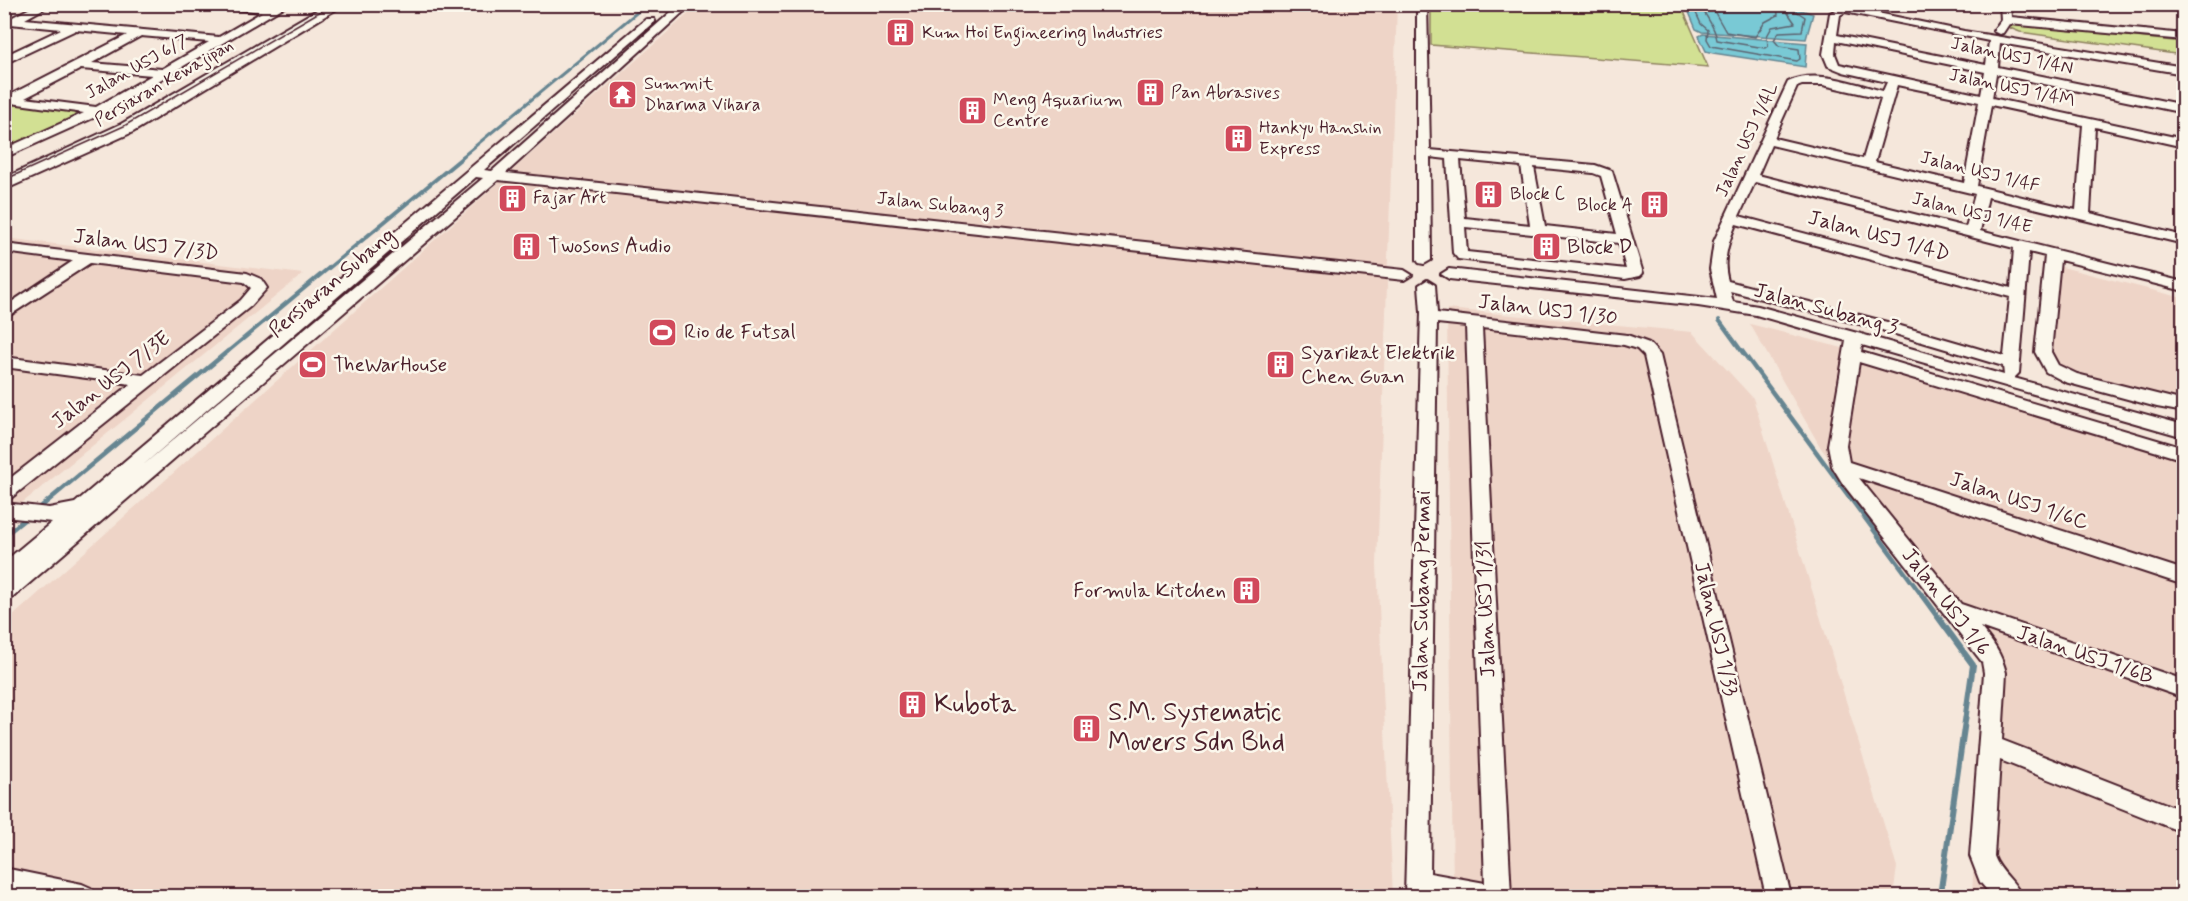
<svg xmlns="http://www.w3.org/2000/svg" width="2188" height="901" font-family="Mynerve,sans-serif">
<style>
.built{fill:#eed4c7}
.green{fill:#d2e093;stroke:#8e805f;stroke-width:1.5}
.water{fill:#79c9d5;stroke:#668591;stroke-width:1.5}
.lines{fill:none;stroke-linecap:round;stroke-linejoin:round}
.shore{stroke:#5d636f;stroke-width:1.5}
.stream-far3{stroke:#668591;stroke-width:3}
.stream-far2{stroke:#668591;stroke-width:4}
.stream-far1{stroke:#668591;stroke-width:4.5}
.stream{stroke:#668591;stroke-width:6}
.minor-casing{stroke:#4a1f2b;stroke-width:4}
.major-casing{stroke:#4a1f2b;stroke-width:4}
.minor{fill:#fbf7ec;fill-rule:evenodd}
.major{fill:#fbf7ec;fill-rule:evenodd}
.tram{stroke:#4a1f2b;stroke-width:1.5}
.labels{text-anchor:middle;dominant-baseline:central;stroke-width:5;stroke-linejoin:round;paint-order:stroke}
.far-poi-label{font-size:18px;fill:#4a1f2b;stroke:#fbf7ec;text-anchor:start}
.far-street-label{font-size:18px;fill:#4a1f2b;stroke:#fbf7ec}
.street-label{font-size:21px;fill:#4a1f2b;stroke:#fbf7ec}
.poi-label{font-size:21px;fill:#4a1f2b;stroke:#fbf7ec;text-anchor:start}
.near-poi-label{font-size:26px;fill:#4a1f2b;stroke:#fbf7ec;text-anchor:start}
</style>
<rect width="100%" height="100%" fill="#f5e7db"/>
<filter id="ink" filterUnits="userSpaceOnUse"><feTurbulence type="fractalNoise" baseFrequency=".0167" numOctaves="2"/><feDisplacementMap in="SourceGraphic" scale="12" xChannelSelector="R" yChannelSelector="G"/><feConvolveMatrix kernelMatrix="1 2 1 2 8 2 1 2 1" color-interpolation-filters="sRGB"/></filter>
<g filter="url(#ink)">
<g class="built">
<polygon points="698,5 1397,5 1377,565 1393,896 5,896 4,624"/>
<polygon points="5,238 303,274 5,517"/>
<polygon points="2058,266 2183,298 2183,403 2064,372 2049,354"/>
<polygon points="1447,309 1692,332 1753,398 1897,867 1893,896 1453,896"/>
<polygon points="1750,324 1881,358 2183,449 2183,896 1972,896 1983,663 1821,448"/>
</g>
<g class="green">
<polygon points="1431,5 1681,5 1708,67 1431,45"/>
<polygon points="2012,24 2183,42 2183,52 2175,54 2020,32 2010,28"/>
<polygon points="10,103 63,111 67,109 92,112 5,152 5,105"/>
</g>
<g class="water">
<path d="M 1686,5 C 1723,4 1780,0 1813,14 L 1806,39 L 1702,32 L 1696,29 Z"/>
<polygon points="1703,34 1807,43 1805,67 1713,53 1706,51 1699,36"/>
</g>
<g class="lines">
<g class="shore">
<polyline points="1692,4 1701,24 1708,30 1707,39 1711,46 1797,61 1800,59 1799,49 1779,46 1774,40 1779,32 1802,31 1805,17 1796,11 1794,4"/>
<path d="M 1700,4 C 1706,18 1715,26 1717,40 L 1765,48 L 1768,46 L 1767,36 L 1772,27 L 1795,23 L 1788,13 L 1786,4"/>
<polyline points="1710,4 1726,32 1755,37 1765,22 1778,15 1777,4"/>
</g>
<polyline class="stream-far3" points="462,157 647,4"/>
<g class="stream-far2">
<polyline points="1719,320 1743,353"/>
<polyline points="226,353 464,156"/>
</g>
<g class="stream-far1">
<polyline points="1742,351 1923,597"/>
<polyline points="37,510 228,351"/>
<polyline points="4,536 30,515"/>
</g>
<polyline class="stream" points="1922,595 1973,665 1940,896"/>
<defs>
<g id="minor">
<path d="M 38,4 L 52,4 L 25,19 L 219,37 L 262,12 L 215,7 L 210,4 L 272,7 L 289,4 L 102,114 L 4,158 L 4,149 L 84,113 L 11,103 L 4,106 L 4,98 L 127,35 L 76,30 L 4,64 L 4,56 L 61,29 L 10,24 L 5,21 ZM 141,36 L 209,42 L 162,69 L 92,63 ZM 81,69 L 152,75 L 96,107 L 25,98 Z"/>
<path d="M 680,4 L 692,4 L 506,173 L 1404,270 L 1412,275 L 1404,280 L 498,180 L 11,599 L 4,602 L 4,562 L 52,522 L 4,517 L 4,503 L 49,508 L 75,503 L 646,19 L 654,19 L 655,21 L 484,170 L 492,171 ZM 476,177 L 483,178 L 142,466 Z"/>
<path d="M 1417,4 L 1427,4 L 1430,150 L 1595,165 L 1612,171 L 1643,273 L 1640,276 L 1625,279 L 1458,259 L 1453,253 L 1447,159 L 1430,157 L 1431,260 L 1424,264 L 1419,263 L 1417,260 ZM 1460,160 L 1521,166 L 1530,225 L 1465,218 ZM 1534,167 L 1593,173 L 1601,176 L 1617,234 L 1545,226 ZM 1465,227 L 1619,243 L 1626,269 L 1467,252 Z"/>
<polygon points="2000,4 2010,4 2011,17 2184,34 2184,40 2009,24 2003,33 1999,34 1993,31 2001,20"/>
<polygon points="2156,4 2184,4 2184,10"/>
<path d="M 1844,6 L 1964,31 L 2184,67 L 2184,74 L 2000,43 L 1998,67 L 2184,105 L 2184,113 L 1996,74 L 1992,98 L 2184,139 L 2184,147 L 2095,127 L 2090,213 L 2184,236 L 2184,244 L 1988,197 L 1980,231 L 2184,282 L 2184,291 L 2060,260 L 2051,352 L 2058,365 L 2077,374 L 2184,401 L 2184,412 L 2157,407 L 2065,382 L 2046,372 L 2035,352 L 2045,256 L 2029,252 L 2019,373 L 2014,378 L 2184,425 L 2184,437 L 1862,345 L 1861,352 L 2184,448 L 2184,460 L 1859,362 L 1846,445 L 1849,462 L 2184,570 L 2184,585 L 1859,478 L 1961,604 L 2184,680 L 2184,698 L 1980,627 C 1992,641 2002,654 2006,673 L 2002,740 L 2184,811 L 2184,833 L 2000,760 L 1994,856 C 2000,873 2016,881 2021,896 L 1992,896 L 1980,882 L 1970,856 L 1984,673 L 1982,662 L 1843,484 L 1832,466 L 1828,445 L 1846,341 L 1756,315 L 1698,306 L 1449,279 L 1441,274 L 1449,269 L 1717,299 L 1710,269 L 1714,241 L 1788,82 C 1816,68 1855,84 1883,91 L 1887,82 L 1843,72 L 1828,66 L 1823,54 L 1830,13 ZM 1845,12 L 1989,41 L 1986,65 L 1837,35 L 1840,15 ZM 1836,41 L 1985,72 L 1981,95 L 1839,64 L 1835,54 ZM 1802,85 L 1823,85 L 1881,98 L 1863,159 L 1774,138 L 1797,87 ZM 1897,85 L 1979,102 L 1964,183 L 1875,162 ZM 1991,105 L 2083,125 L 2076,210 L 1977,186 ZM 1771,145 L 1975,194 L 1966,227 L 1758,175 ZM 1755,182 L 2014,248 L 2011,288 L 1739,216 ZM 1736,224 L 2010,297 L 2004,356 L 1887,322 L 1728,281 C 1722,261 1728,243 1736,224 ZM 1730,291 L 1875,328 L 2003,366 L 2004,375 L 1861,334 L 1758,306 L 1733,302 Z"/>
<polygon points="4,244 247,273 261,279 267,288 251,306 11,498 4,499 4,483 131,384 4,367 4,357 143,375 241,300 251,288 244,282 90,263 4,319 4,307 73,261 4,252"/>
<path d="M 1427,280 L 1435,285 L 1437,313 L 1627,335 L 1649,343 L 1660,355 L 1791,896 L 1766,896 L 1644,356 L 1637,349 L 1624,345 L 1482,328 L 1511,896 L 1405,896 L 1421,312 L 1419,285 ZM 1437,323 L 1466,326 L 1485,883 L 1430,873 Z"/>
<polygon points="4,868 82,884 91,888 95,896 27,896 4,892"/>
</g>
<polygon id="major" points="327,4 345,4 133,132 4,190 4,178 121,124"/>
</defs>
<use href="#minor" class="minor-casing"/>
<use href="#major" class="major-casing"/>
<use href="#minor" class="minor"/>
<use href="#major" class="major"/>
<polyline class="tram" points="4,180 124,126 333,4"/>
</g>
</g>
<defs>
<symbol id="building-square" viewBox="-11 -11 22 22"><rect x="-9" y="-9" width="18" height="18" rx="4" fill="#d1495b" stroke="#fbf7ec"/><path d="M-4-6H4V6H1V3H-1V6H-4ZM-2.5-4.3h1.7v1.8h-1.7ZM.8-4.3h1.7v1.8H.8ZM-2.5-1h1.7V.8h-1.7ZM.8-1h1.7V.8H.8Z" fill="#fff"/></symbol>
<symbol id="temple-square" viewBox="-11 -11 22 22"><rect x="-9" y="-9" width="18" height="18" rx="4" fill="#d1495b" stroke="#fbf7ec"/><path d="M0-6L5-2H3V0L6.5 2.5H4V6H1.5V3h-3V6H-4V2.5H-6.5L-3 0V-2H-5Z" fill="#fff"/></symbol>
<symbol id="stadium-square" viewBox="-11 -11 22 22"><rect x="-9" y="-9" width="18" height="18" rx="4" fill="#d1495b" stroke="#fbf7ec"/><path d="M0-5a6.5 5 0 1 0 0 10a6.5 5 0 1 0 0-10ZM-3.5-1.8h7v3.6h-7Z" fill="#fff"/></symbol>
</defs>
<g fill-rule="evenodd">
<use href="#building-square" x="884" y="16" width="33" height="33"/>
<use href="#building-square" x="1134" y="76" width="33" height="33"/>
<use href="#temple-square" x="606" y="78" width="33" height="33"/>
<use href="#building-square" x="956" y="94" width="33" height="33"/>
<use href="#building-square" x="1222" y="122" width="33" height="33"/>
<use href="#building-square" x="1472" y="178" width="33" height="33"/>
<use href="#building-square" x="496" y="182" width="33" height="33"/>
<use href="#building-square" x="1638" y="188" width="33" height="33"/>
<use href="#building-square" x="510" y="230" width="33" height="33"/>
<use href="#building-square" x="1530" y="230" width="33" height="33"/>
<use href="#stadium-square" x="646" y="316" width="33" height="33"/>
<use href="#stadium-square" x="296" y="348" width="33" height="33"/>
<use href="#building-square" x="1264" y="348" width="33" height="33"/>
<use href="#building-square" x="1230" y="574" width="33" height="33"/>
<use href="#building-square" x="896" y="688" width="33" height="33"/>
<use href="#building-square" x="1070" y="712" width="33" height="33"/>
</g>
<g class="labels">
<g class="far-poi-label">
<text x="922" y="33">Kum Hoi Engineering Industries</text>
<text x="644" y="84">Summit<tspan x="644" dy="21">Dharma Vihara</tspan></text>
<text x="1171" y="93">Pan Abrasives</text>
<text x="993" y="100">Meng Aquarium<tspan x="993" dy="21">Centre</tspan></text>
<text x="1259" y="128">Hankyu Hanshin<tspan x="1259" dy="21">Express</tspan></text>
<text x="1510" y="194">Block C</text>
<text x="533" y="198">Fajar Art</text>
<text x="1633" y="205" text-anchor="end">Block A</text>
</g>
<g class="far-street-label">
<text transform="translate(2012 56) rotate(12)">Jalan USJ 1/4N</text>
<text transform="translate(137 67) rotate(-29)">Jalan USJ 6/7</text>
<text transform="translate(164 83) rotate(-30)">Persiaran Kewajipan</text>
<text transform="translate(2012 88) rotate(12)">Jalan USJ 1/4M</text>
<text transform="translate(1747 140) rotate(-65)">Jalan USJ 1/4L</text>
<text transform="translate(1980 172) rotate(14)">Jalan USJ 1/4F</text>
<text transform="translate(940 205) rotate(6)">Jalan Subang 3</text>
<text transform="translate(1972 213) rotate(14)">Jalan USJ 1/4E</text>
</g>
<g class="street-label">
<text transform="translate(1879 236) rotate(15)">Jalan USJ 1/4D</text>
<text transform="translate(146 245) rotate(7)">Jalan USJ 7/3D</text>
<text transform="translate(332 283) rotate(-40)">Persiaran Subang</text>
<text transform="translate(1826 309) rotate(15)">Jalan Subang 3</text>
<text transform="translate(1548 310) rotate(7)">Jalan USJ 1/30</text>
<text transform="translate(111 380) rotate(-38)">Jalan USJ 7/3E</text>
<text transform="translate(2019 501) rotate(18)">Jalan USJ 1/6C</text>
<text transform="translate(1422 591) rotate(-89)">Jalan Subang Permai</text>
<text transform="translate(1946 602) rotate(52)">Jalan USJ 1/6</text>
<text transform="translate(1486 609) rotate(-92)">Jalan USJ 1/31</text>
<text transform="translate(1716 629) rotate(77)">Jalan USJ 1/33</text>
<text transform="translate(2085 655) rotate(19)">Jalan USJ 1/6B</text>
</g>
<g class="poi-label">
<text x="548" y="246">Twosons Audio</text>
<text x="1567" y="247">Block D</text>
<text x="684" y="332">Rio de Futsal</text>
<text x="1301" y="353">Syarikat Elektrik<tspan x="1301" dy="24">Chen Guan</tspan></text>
<text x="333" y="365">TheWarHouse</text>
<text x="1226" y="591" text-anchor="end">Formula Kitchen</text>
</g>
<g class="near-poi-label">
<text x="934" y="705">Kubota</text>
<text x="1108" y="713">S.M. Systematic<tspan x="1108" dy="30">Movers Sdn Bhd</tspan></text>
</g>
</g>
<rect width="2188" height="901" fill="none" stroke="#fbf7ec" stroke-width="24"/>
<rect x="12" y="12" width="2164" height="877" fill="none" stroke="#4a1f2b" stroke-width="2" filter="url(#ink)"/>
</svg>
